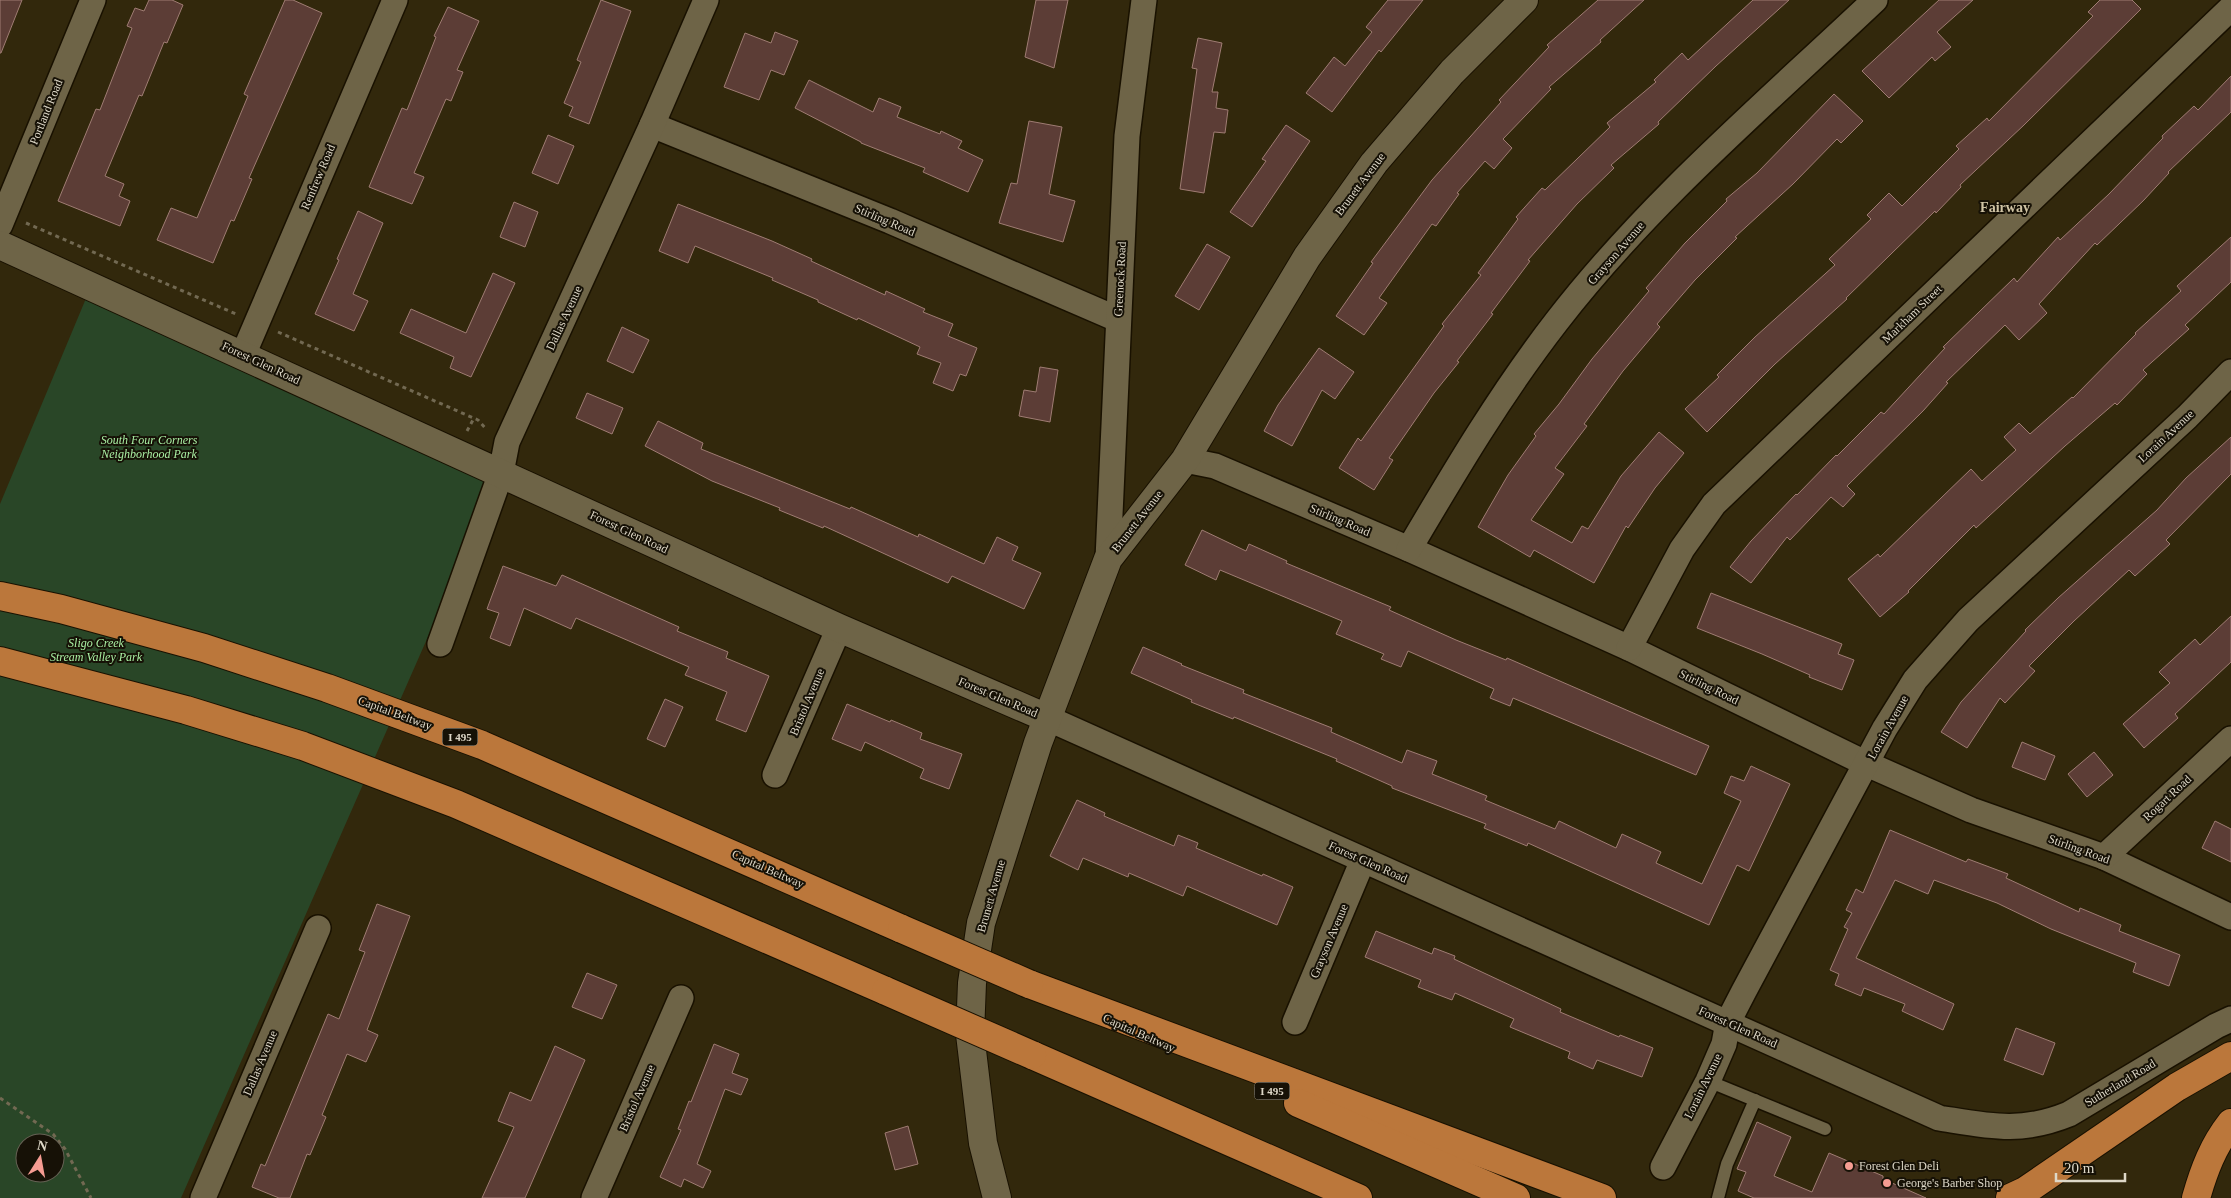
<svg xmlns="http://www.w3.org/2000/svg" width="2231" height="1198" font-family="Georgia,serif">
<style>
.green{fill:#294627;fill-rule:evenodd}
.building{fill:#5c3d36;stroke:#9f7c73}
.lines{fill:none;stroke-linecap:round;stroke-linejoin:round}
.service-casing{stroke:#191100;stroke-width:15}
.minor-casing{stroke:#191100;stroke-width:28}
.tertiary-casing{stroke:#191100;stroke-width:30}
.motorway-casing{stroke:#191100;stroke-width:30}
.path{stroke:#726952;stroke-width:3;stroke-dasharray:4 4;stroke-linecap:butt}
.service{stroke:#6e6447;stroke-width:12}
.minor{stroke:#6e6447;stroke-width:25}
.tertiary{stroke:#6e6447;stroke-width:28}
.motorway{stroke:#bb773b;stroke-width:28}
.motorway-bridge-casing{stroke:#191100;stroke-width:30;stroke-linecap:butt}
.motorway-bridge{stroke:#bb773b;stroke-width:28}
.poi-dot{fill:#f59c92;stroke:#161106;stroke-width:2}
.labels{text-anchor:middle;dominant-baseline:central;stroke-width:4;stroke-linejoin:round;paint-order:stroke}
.shield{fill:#161106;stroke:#a29c8e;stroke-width:1}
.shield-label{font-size:11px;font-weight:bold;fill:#ded8c8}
.street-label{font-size:12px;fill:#ded8c8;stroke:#161106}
.park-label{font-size:12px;font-style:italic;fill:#aaf0a4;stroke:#161106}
.poi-label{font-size:12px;fill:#ded8c8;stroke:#161106;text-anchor:start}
.neighbourhood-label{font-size:14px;font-weight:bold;fill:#d0c4a4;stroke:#161106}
</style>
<rect width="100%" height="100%" fill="#32280c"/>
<path class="green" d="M 87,296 L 500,473 L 181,1198 L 0,1198 L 0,504 ZM 25,1143 L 55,1143 L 55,1173 L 25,1173 Z"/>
<g class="building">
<polygon points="0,0 22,0 1,53 0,53"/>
<polygon points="149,0 172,0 183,5 167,43 164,42 142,96 139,95 105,176 124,184 119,196 130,201 120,226 58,201 96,109 100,110 132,28 127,26 135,8 144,11"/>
<polygon points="285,0 293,0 322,13 249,178 252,179 234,221 231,220 213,263 157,240 171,208 197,218 248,96 244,94"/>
<polygon points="601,0 631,11 589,124 569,116 573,107 564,103 581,62 577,60"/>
<polygon points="1036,0 1068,0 1054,68 1025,57"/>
<polygon points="1388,0 1423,0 1381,52 1379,50 1332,112 1306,93 1334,57 1345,66 1372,32 1366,27"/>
<polygon points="1598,0 1644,0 1600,40 1601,42 1549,87 1551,89 1503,139 1512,148 1494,169 1485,161 1457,193 1459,194 1436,226 1432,224 1379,298 1387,303 1364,335 1336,316 1373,263 1371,262 1432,180 1501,102 1499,100 1549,47 1547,45"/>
<polygon points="1753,0 1789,0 1716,66 1658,122 1659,124 1611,165 1614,168 1577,204 1528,260 1530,261 1491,313 1493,314 1457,361 1459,362 1434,393 1389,458 1393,460 1374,490 1339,468 1358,438 1361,441 1444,326 1442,324 1481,275 1478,273 1518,219 1516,217 1542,188 1545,190 1610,127 1607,123 1656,82 1654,80 1682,53 1688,60"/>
<polygon points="1939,0 1973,0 1937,32 1951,47 1935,61 1932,57 1889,98 1862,71"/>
<polygon points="2100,0 2132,0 2141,9 2024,125 1960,185 1961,187 1936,213 1935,211 1846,298 1847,299 1775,364 1707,432 1685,409 1719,377 1717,375 1755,337 1835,265 1829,259 1871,219 1867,215 1889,193 1902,206 1959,149 1956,146 1987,118 1989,121 2093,16 2088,12"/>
<polygon points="448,7 479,21 457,70 463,72 451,101 446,99 414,173 424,177 412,204 369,187 402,108 407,110 436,37 434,36"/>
<polygon points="775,32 798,41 784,75 771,70 759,100 724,87 745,33 771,43"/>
<polygon points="1198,38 1222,43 1212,92 1218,92 1216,108 1228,110 1225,133 1214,132 1204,193 1180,189 1197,69 1192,68"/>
<polygon points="2231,76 2231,112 2168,172 2169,173 2143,201 2097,245 2095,243 2039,304 2047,313 2019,340 2005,325 1946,382 1948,383 1923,411 1847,486 1855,494 1843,507 1831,497 1790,540 1787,537 1751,583 1730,567 1751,541 1796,494 1797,495 1836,455 1837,456 1881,412 1884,414 1945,348 1943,347 2014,278 2017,282 2058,237 2060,240 2109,194 2163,138 2162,136 2194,106 2198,110"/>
<polygon points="809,80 873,112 879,98 901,107 897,117 940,134 941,131 962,141 958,148 983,160 968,192 923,172 925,168 861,143 861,142 795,108"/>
<polygon points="1834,94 1863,121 1841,143 1837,139 1793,184 1735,237 1737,238 1695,280 1657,324 1660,327 1623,371 1584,424 1587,426 1555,468 1564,474 1531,520 1572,543 1582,526 1588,529 1621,476 1659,432 1684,453 1655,488 1628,528 1626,526 1594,583 1534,550 1530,557 1478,527 1508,475 1536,436 1534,434 1559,404 1592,359 1649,291 1646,288 1685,243 1727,201 1726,199 1757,173"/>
<polygon points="1029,121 1062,127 1049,194 1075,201 1063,242 999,223 1011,183 1017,184"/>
<polygon points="1286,125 1310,141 1252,227 1230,212 1266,161 1262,159"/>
<polygon points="548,135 574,146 558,184 532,173"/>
<polygon points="514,202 538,212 525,247 500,237"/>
<polygon points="678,204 772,241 812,259 811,261 885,295 886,291 925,309 923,312 953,324 948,336 977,348 966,376 960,374 953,391 933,383 941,363 917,354 920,347 858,318 857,320 818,302 818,300 772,280 773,278 695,246 688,263 659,251"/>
<polygon points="358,211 383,223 353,294 368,301 354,331 315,314 339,260 337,259"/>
<polygon points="2231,237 2231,282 2185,325 2189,329 2143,370 2147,374 2117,405 2115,403 2065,446 1976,528 1974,525 1908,591 1909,592 1880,617 1848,579 1878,554 1880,557 1971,469 1982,481 2016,450 2004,437 2019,423 2030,434 2072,397 2073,398 2136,334 2135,333 2181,291 2177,286"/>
<polygon points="1207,244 1230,257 1199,310 1175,296"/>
<polygon points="493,273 515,283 471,377 450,368 454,357 400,333 411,309 466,333"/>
<polygon points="622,327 649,340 633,373 607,361"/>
<polygon points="1319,348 1354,372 1335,399 1322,390 1292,446 1264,431 1278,405"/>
<polygon points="1040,367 1058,370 1050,422 1019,416 1024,390 1036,392"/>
<polygon points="587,393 623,408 612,434 576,418"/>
<polygon points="658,421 703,443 701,449 850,509 851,507 918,537 919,534 984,564 997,537 1018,547 1012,560 1041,573 1024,609 952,576 948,583 824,526 823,528 779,510 780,508 712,481 645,446"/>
<polygon points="2231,437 2231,474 2166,540 2170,544 2135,576 2129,570 2074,621 2029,666 2035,671 2005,703 2000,698 1967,748 1941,732 1961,702 2026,631 2025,630 2058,598 2157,510 2186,478"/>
<polygon points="1202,530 1246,551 1249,544 1287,561 1286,563 1391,607 1389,610 1456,640 1506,660 1507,658 1709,746 1696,775 1513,698 1510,706 1490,698 1494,689 1408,651 1401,667 1381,659 1384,654 1336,634 1342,621 1220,570 1216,580 1185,565"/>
<polygon points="503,566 556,586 562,575 679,627 677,631 728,652 726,658 769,676 746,732 716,720 727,692 685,675 689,667 576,618 571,629 524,608 510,646 490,638 499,613 487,609"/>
<polygon points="1711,593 1842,644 1838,654 1854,660 1842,690 1809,677 1810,675 1762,654 1697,628"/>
<polygon points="2231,616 2231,662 2175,714 2178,718 2144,748 2123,724 2170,683 2159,672 2195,639 2200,645"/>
<polygon points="1143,647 1182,664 1181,665 1244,690 1243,693 1332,728 1331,732 1402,763 1407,750 1437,761 1432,774 1487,796 1485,800 1555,829 1559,821 1616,848 1622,834 1661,852 1656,863 1702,884 1741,801 1724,793 1731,776 1744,781 1751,766 1790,784 1749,871 1737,865 1709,925 1528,843 1527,846 1484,828 1486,824 1392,788 1392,786 1336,761 1337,759 1234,717 1233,719 1191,702 1192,700 1131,673"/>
<polygon points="665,699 683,707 665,747 647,739"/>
<polygon points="847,704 890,722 891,720 922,733 920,739 962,754 949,789 920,778 924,769 865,742 861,751 832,739"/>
<polygon points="2022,742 2055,756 2045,780 2012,767"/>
<polygon points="2094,752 2113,775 2087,797 2068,774"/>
<polygon points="1077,800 1105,813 1104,816 1174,846 1178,835 1198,843 1196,848 1262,876 1263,874 1293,887 1277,925 1187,886 1183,896 1129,873 1128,877 1083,858 1078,870 1050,856"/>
<polygon points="2215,821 2231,829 2231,862 2202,848"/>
<polygon points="1890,830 1966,862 1968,859 2008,874 2006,878 2079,912 2080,908 2121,925 2119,931 2180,955 2169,986 2133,972 2136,963 2051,929 1997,903 1934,880 1928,894 1895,880 1856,958 1954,1004 1943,1030 1902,1011 1905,1004 1864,988 1861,996 1835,985 1839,974 1830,970 1848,929 1844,927 1852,913 1846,910 1856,889 1863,893"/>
<polygon points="377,904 410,916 367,1030 378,1035 366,1062 347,1054 322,1115 326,1117 310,1155 307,1154 290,1198 279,1198 252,1187 261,1164 265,1166 328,1014 339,1019 365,952 359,950"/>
<polygon points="1376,931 1432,954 1434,948 1455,956 1454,959 1561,1009 1560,1012 1619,1037 1620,1035 1653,1048 1642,1077 1597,1060 1593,1069 1568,1058 1570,1052 1510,1027 1514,1019 1455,993 1452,1000 1418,987 1421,980 1365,957"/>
<polygon points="587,973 617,985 602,1019 572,1007"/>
<polygon points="2016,1028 2055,1043 2043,1075 2004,1060"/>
<polygon points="714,1044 739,1054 732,1073 748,1079 741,1095 725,1089 697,1164 711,1171 703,1188 684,1179 681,1187 660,1177 681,1130 678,1129 689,1101 691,1102"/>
<polygon points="555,1046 585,1060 525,1198 482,1198 514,1127 498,1121 510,1092 531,1101"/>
<polygon points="1757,1122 1791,1137 1774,1176 1812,1192 1829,1153 1883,1176 1883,1179 1926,1198 1754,1198 1738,1191 1746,1172 1737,1169"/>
<polygon points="908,1126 918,1164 895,1170 885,1133"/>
</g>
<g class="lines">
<defs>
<g id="service">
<polyline points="1708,1081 1825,1129"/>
<polyline points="1718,1198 1727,1164 1755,1100"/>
</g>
<g id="minor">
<polyline points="652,125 890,221 1117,319"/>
<polyline points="0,225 93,0"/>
<polyline points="243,355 395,0"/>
<polyline points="1185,460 1215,466 1409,549 1629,648 1867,764 1971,810 2104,857 2231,917"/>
<path d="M 1409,549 C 1455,471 1501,393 1557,321 C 1649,202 1766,103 1875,0"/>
<polyline points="1108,559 1127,136 1144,0"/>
<polyline points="440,644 501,473 507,442 652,125 706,0"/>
<polyline points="1629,648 1682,549 1714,504 2231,8"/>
<path d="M 1047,718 L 1939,1118 C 1989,1126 2020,1134 2069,1114 L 2216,1026 L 2231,1019"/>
<polyline points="775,775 839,628"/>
<polyline points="2104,857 2231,739"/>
<polyline points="1295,1022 1363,860"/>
<polyline points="1663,1167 1708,1081 1724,1044 1728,1022 1744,991 1885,728 1915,680 1968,620 2187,417 2231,372"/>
<polyline points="203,1198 318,928"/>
<polyline points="594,1198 681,998"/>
</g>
<g id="tertiary">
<polyline points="0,245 839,628 1047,718"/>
<polyline points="997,1198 983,1143 970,1034 972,983 981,923 1038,743 1108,559 1185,460 1307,257 1374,163 1452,72 1524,0"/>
</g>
<g id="motorway">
<polyline points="0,596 61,609 204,648 327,688 482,745 902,929"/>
<polyline points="0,661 186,710 303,746 456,804 886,991"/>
<polyline points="1029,984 1602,1198"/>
<polyline points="1032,1055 1358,1198"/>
<polyline points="1298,1103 1516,1198"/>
<polyline points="2010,1198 2025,1191 2177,1087 2231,1056"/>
<path d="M 2196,1198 C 2204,1170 2213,1146 2231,1123"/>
</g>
</defs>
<use href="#service" class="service-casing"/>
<use href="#minor" class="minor-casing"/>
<use href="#tertiary" class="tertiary-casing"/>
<use href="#motorway" class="motorway-casing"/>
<g class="path">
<polyline points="26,223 236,314"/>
<polyline points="278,332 478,420 486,429"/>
<polyline points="467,431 474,418"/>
<polyline points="0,1098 53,1134 65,1149 91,1198"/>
</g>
<use href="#service" class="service"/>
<use href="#minor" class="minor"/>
<use href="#tertiary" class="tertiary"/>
<use href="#motorway" class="motorway"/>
<defs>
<g id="motorway-bridge">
<polyline points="902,929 1029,984"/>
<polyline points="886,991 1032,1055"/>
</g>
</defs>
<use href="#motorway-bridge" class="motorway-bridge-casing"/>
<use href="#motorway-bridge" class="motorway-bridge"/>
</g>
<g class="poi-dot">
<circle cx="1849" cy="1166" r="5"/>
<circle cx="1887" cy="1183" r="5"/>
</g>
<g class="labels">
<g class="shield">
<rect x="442.5" y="728.5" width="35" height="17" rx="4"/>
<rect x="1254.5" y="1082.5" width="35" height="17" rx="4"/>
</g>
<g class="shield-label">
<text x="460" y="737">I 495</text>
<text x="1272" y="1091">I 495</text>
</g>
<g class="street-label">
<text transform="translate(46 112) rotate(-68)">Portland Road</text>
<text transform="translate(318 177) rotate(-67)">Renfrew Road</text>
<text transform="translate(1360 184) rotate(-53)">Brunett Avenue</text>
<text transform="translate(885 220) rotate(23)">Stirling Road</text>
<text transform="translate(1616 253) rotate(-49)">Grayson Avenue</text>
<text transform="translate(1120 279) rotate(-87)">Greenock Road</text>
<text transform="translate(1912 314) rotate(-44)">Markham Street</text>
<text transform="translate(564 318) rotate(-65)">Dallas Avenue</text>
<text transform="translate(261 363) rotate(25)">Forest Glen Road</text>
<text transform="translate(2166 436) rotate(-43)">Lorain Avenue</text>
<text transform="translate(1340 520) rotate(23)">Stirling Road</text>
<text transform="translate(1137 521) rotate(-52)">Brunett Avenue</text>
<text transform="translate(629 532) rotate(25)">Forest Glen Road</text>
<text transform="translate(1709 687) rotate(26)">Stirling Road</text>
<text transform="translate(998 697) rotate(23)">Forest Glen Road</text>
<text transform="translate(807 702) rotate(-67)">Bristol Avenue</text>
<text transform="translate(395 713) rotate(20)">Capital Beltway</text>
<text transform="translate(1888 727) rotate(-61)">Lorain Avenue</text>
<text transform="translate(2167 798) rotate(-43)">Rogart Road</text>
<text transform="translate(2079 849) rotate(20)">Stirling Road</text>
<text transform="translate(1368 862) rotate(24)">Forest Glen Road</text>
<text transform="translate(768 869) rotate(24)">Capital Beltway</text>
<text transform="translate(991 896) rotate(-74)">Brunett Avenue</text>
<text transform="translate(1329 941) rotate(-67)">Grayson Avenue</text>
<text transform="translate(1738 1027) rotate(24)">Forest Glen Road</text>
<text transform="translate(1139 1033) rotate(24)">Capital Beltway</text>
<text transform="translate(260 1063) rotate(-67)">Dallas Avenue</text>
<text transform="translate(2120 1083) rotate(-31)">Sutherland Road</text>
<text transform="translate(1703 1086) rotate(-64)">Lorain Avenue</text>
<text transform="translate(637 1098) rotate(-66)">Bristol Avenue</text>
</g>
<g class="park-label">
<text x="149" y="440">South Four Corners<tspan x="149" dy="14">Neighborhood Park</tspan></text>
<text x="96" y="643">Sligo Creek<tspan x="96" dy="14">Stream Valley Park</tspan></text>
</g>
<g class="poi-label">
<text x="1859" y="1166">Forest Glen Deli</text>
<text x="1897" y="1183">George's Barber Shop</text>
</g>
<g class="neighbourhood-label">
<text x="2005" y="207">Fairway</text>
</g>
</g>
<g transform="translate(40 1158) rotate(11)"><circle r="24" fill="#161106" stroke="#666154"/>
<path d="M0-4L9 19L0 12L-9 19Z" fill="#f59c92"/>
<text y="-8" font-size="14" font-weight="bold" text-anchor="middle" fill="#ded8c8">N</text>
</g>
<path d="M2056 1173v8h69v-8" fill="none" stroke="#ded8c8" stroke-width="2.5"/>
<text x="2064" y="1173" font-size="15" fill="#ded8c8" stroke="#161106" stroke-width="4" paint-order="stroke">20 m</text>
</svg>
